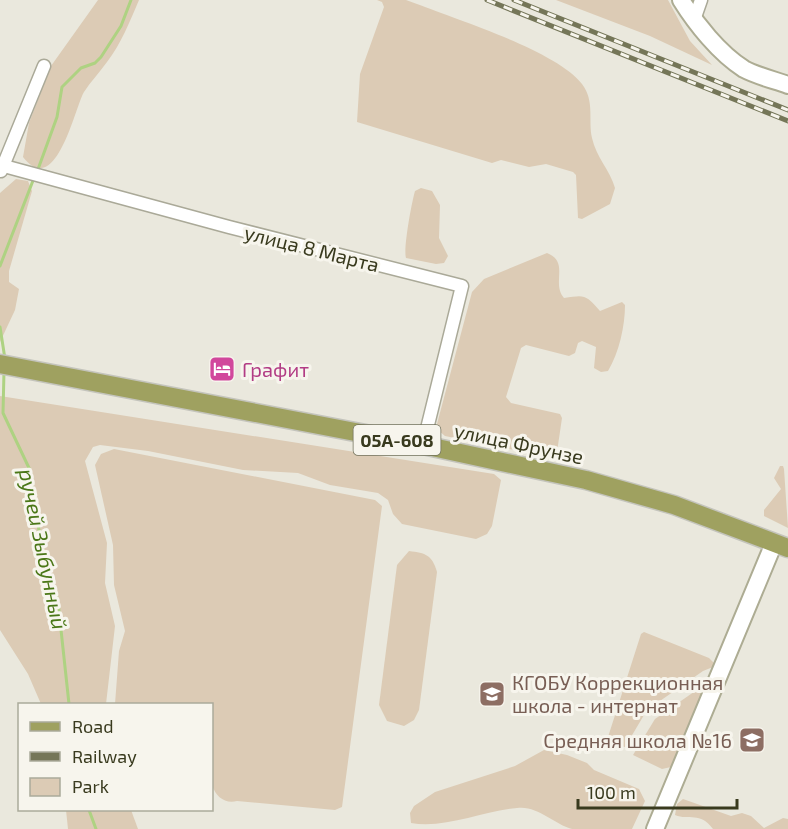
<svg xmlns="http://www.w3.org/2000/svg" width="788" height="829" font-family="'Exo 2',sans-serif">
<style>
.green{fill:#dccbb5}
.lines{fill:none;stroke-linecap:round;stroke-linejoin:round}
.stream{stroke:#aed282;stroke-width:3}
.minor-casing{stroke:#aaa998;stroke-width:15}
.secondary-casing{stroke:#adac93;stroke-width:20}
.primary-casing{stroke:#c4c4bc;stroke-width:21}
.minor{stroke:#fff;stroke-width:12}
.secondary{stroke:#fff;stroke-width:16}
.primary{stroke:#9fa160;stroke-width:18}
.rail-casing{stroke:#757658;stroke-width:5}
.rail{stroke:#f7f5ed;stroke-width:3;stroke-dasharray:9;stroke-linecap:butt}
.labels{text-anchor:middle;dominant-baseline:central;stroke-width:6;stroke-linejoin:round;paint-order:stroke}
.shield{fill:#f7f5ed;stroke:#72725c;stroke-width:1.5}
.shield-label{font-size:18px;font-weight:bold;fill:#393a1e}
.street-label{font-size:20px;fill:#393a1e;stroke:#f7f5ed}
.hotel-label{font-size:20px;fill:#b23c85;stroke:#f7f5ed;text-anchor:start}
.education-label{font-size:20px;fill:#785e54;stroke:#f7f5ed;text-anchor:start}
.water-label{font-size:21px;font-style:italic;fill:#4a7717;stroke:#f7f5ed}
</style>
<rect width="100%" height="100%" fill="#eae8dd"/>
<g class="green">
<path d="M 98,0 L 139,0 C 130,21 121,44 107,62 C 100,72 91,81 84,92 C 75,107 56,200 23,157 L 29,123 L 51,66 Z"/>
<path d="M 377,0 L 406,0 L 417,4 C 458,20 557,51 582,84 C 595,101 588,120 592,138 C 596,157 610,170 615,188 L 610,204 L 582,219 L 578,218 L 576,175 L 573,172 L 546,164 L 529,167 L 501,160 L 492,163 L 357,122 L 360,74 L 384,7 L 382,2 Z"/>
<polygon points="556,0 668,0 690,41 712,65 650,36"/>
<polygon points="16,179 28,181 32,191 9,271 9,282 19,289 15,310 0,342 0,193"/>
<path d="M 421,188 L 432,191 L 440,205 L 439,238 L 448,256 L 444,263 L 436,264 L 406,258 C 403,249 412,201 415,191 Z"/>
<path d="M 547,253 C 570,262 551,283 564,298 C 585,295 585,294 600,311 L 622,302 L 625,305 C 625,326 619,353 608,371 L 601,372 L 594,368 L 596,347 L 582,341 L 578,343 L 575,353 L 569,356 L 526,345 L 521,348 L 506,397 L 511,403 L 560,414 L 562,418 L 557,452 L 553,458 L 445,436 L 438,430 L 437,424 L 472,292 L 484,279 Z"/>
<polygon points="0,396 494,474 501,480 492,526 487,534 476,539 402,524 393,514 388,500 378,493 330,485 298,473 243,470 148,451 100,445 93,447 85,461 107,543 105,583 115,626 106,704 41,704 28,674 0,630"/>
<path d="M 114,449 L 375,500 L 382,506 L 342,807 L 335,810 L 237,801 C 225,804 216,797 212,785 C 208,773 212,721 212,704 L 115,704 L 119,651 L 125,631 L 114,585 L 113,545 L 95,465 L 101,454 Z"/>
<polygon points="780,466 783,466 784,469 788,528 764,516 764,510 781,489 774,478"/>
<path d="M 409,551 C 426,553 432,555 437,572 L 419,710 L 414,720 L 404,726 L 387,721 L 379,705 L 397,565 Z"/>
<polygon points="644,632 709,658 714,663 713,667 703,671 647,710 625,747 614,745 608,737 641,634"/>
<polygon points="701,687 705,691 671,767 662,769 633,755 655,719"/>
<path d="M 544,750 L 567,755 L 587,763 L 594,770 L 639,789 L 645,801 L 632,829 C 614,829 590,829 572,829 C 554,824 537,805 517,808 C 483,811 445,829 411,823 L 410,813 L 414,806 L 435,792 L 515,766 Z"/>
<path d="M 683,799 L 731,816 L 742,813 L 751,816 L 764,828 L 783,818 L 788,819 L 788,829 L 713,829 C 700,811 689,821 675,815 L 677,804 Z"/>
<polygon points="66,810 131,810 138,829 68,829"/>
</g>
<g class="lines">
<g class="stream">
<polyline points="37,172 57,117 62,87 81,68 95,63 101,57 121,26 131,0"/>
<polyline points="0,266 34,178"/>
<polyline points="0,327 5,359"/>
<polyline points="4,371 3,413 29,468 41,543 58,602 69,704"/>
<polyline points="89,810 96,829"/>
</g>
<defs>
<g id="minor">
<polyline points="694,20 701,0"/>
<polyline points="4,166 229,227 462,286 423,445"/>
<polyline points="1,171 44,66"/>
</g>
<g id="secondary">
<path d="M 681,0 C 696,24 719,53 744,69 C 757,76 774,80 788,85"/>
<polyline points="655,829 774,543"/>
</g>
<polyline id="primary" points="0,364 423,445 586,480 674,505 788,548"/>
</defs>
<use href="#minor" class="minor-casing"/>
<use href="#secondary" class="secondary-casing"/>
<use href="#primary" class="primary-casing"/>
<use href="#minor" class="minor"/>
<use href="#secondary" class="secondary"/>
<use href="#primary" class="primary"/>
<defs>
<g id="rail">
<polyline points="487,0 788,121"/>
<polyline points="514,0 788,110"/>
</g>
</defs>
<use href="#rail" class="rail-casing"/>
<use href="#rail" class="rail"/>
</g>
<defs>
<symbol id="hotel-square" viewBox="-11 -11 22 22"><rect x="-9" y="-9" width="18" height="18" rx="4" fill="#d1479c" stroke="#f7f5ed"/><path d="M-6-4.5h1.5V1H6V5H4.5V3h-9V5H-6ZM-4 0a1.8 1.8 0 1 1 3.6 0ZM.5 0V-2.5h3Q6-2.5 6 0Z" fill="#fff"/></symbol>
<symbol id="school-square" viewBox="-11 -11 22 22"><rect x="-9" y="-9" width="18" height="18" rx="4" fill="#8d6e63" stroke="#f7f5ed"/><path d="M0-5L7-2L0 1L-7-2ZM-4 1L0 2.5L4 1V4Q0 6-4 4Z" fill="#fff"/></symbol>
</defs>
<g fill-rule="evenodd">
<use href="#hotel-square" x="207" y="354" width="30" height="30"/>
<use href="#school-square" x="477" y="679" width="30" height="30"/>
<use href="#school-square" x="737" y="725" width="30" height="30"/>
</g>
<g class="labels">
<rect class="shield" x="353.5" y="425" width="87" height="30" rx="4.5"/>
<g class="shield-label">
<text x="397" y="440">05А-608</text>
</g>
<g class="street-label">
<text transform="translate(312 248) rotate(14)">улица 8 Марта</text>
<text transform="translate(519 443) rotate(12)">улица Фрунзе</text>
</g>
<g class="hotel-label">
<text x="242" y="369">Графит</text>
</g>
<g class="education-label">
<text x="512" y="682">КГОБУ Коррекционная<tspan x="512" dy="23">школа - интернат</tspan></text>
<text x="732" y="740" text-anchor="end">Средняя школа №16</text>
</g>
<g class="water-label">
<text transform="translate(44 549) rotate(78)">ручей Зыбунный</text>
</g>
</g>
<rect x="18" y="703" width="195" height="108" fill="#f7f5ed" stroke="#abaa9a" stroke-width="1.5"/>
<rect x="30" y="722" width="30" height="9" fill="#9fa160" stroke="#abaa9a" stroke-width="1.5"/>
<text x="72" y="733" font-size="18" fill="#393a1e">Road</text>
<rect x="30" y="752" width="30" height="9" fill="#757658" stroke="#abaa9a" stroke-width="1.5"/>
<text x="72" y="763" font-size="18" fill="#393a1e">Railway</text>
<rect x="30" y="778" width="30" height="18" fill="#dccbb5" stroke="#abaa9a" stroke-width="1.5"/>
<text x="72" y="793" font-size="18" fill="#393a1e">Park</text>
<path d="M578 799v9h159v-9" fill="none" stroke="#393a1e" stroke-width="3"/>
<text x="587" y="799" font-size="18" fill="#393a1e" stroke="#f7f5ed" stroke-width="4.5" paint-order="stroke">100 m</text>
</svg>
